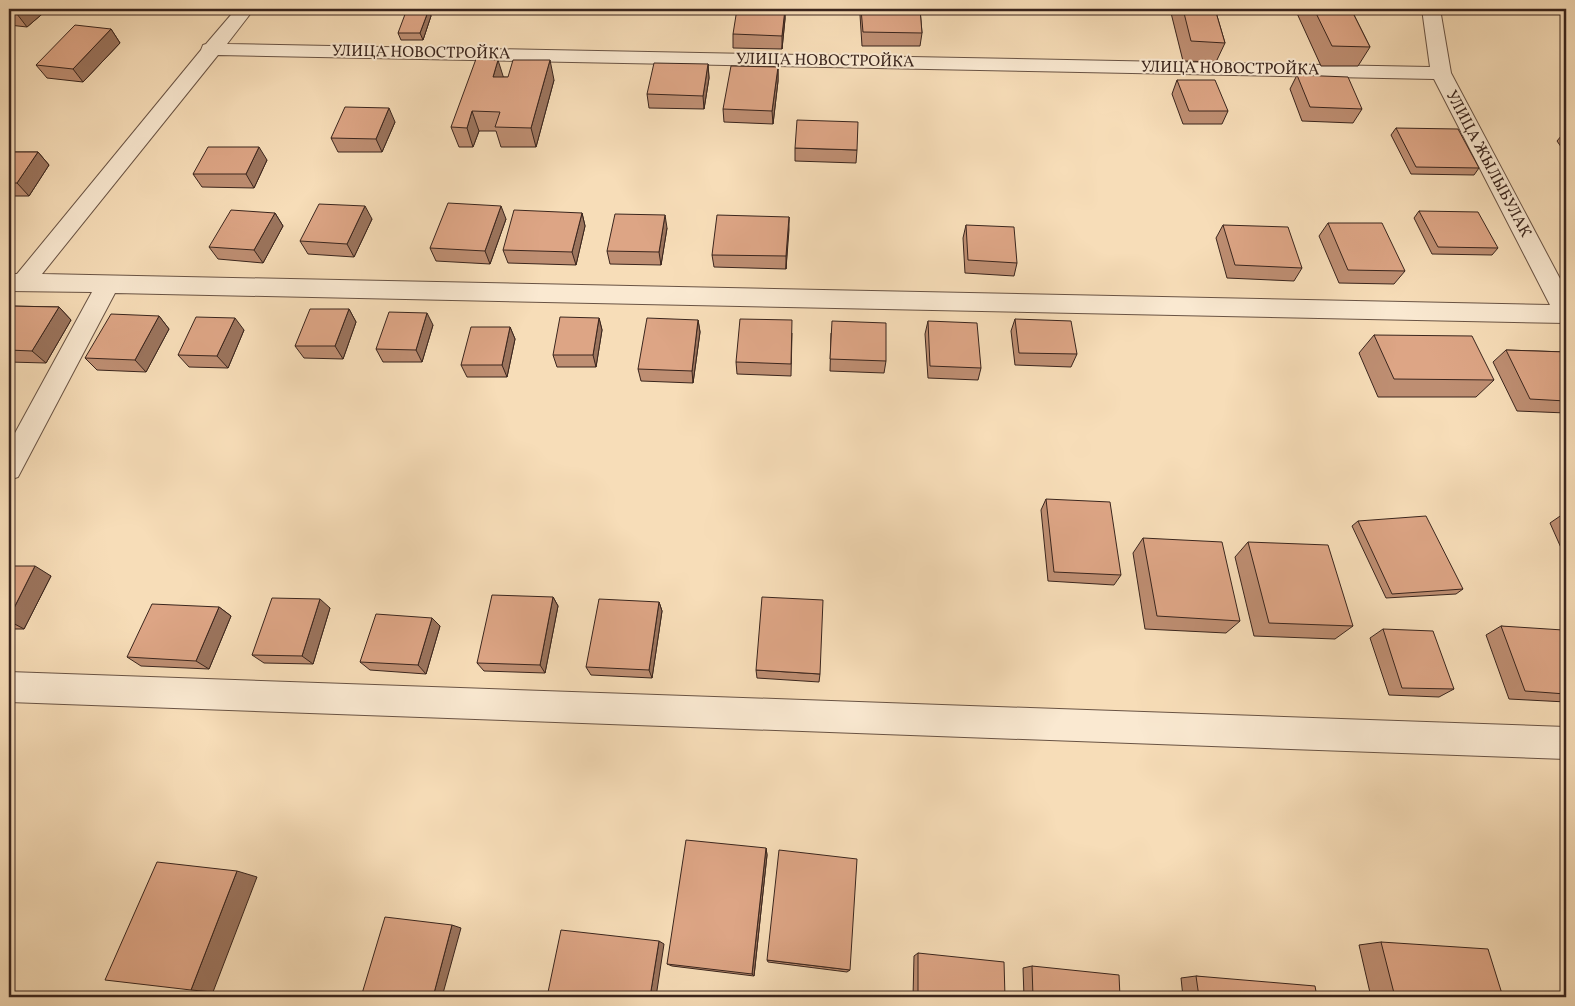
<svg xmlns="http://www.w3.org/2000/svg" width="1575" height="1006" font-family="Vollkorn,serif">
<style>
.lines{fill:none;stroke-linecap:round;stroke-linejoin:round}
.street-casing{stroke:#695344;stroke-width:2}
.street{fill:#fae9d1;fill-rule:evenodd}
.wall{fill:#be8e72;stroke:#3a251d}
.shaded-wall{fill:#9b745d;stroke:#3a251d}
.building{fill:#dda585;stroke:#3a251d}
.labels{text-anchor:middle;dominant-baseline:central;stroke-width:4;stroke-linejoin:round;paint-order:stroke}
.far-street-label{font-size:16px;fill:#3a251d;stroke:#fae9d1}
</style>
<rect width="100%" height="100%" fill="#f7ddb8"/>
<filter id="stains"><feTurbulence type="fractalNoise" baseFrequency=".004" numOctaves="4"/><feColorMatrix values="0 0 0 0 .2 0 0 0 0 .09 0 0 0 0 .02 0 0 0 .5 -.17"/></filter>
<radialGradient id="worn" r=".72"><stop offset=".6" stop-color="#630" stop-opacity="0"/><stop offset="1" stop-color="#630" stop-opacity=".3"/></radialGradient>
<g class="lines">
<defs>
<g id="street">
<path d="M 236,9 L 254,9 L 227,44 L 1430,67 L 1422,9 L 1440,9 L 1451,73 L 1566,290 L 1566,323 L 115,293 L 18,477 L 9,480 L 9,444 L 92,292 L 9,291 L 9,274 L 17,274 L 201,50 L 203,45 L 206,44 ZM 218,55 L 1434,79 L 1550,305 L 42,274 Z"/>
<polygon points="9,672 1566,727 1566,759 9,702"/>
</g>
</defs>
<use href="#street" class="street-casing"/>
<use href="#street" class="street"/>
</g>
<g class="wall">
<polygon points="9,9 48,9 27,27 9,25"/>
<polygon points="429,9 431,16 423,40 401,40 398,33"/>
<polygon points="785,9 785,19 782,49 733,48 733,34"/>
<polygon points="861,9 920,9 922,33 920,46 862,46 860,15"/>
<polygon points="1170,9 1215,9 1225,43 1216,62 1183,61"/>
<polygon points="1295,9 1351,9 1370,47 1358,66 1321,66"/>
<polygon points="111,29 120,43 83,82 47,78 36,65"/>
<polygon points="708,64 709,78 704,109 649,108 647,94"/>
<polygon points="778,67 778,81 773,124 724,122 723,109"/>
<polygon points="1297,75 1362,109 1353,123 1302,121 1290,89"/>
<polygon points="503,77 554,80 536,147 501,147 496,131 479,131 473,147 459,147 451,127"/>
<polygon points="1177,80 1228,111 1222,124 1183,124 1172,94"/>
<polygon points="395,122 382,152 338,152 331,138"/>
<polygon points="1396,128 1479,168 1474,175 1411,174 1391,135"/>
<polygon points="1566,130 1566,154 1557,141"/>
<polygon points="795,148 857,150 856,163 795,161"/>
<polygon points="9,152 38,152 49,165 29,196 9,196"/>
<polygon points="267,160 254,188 202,187 193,174"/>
<polygon points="1419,211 1498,248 1492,255 1432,254 1414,218"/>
<polygon points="275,213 283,226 263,263 218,259 209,247"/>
<polygon points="582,213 585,226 576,265 508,263 503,250"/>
<polygon points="789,217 786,269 714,267 712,255"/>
<polygon points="372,219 354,257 308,254 300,241"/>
<polygon points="506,219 490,264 436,261 430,248"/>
<polygon points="1328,223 1405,271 1394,284 1339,283 1319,236"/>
<polygon points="966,225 1017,263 1014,276 965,273 963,238"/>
<polygon points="1223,225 1302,268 1294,281 1227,278 1216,238"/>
<polygon points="667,228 661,265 610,264 607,251"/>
<polygon points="9,306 59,307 71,320 46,363 9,362"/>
<polygon points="349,309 356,322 343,359 304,358 295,346"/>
<polygon points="159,316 169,329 146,372 97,370 85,358"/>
<polygon points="599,318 602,330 596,367 557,367 553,355"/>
<polygon points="1015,319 1077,354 1071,367 1015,365 1011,331"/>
<polygon points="698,320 700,332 693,383 641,381 638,369"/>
<polygon points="928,321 981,368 978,380 928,378 925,334"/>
<polygon points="433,325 422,362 383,362 376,349"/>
<polygon points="510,327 515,339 507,377 467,377 461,365"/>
<polygon points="244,330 228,368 189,367 178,355"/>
<polygon points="792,333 791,376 737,374 736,362"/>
<polygon points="831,333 886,361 884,373 830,371"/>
<polygon points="1374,335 1494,380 1476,397 1378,397 1359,353"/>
<polygon points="1506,350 1566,352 1566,413 1517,411 1493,362"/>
<polygon points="1046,499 1121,575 1114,585 1048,581 1041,510"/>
<polygon points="1566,512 1566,559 1550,523"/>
<polygon points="1358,521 1463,589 1456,594 1386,598 1352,526"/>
<polygon points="1143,538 1240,621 1226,633 1145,629 1133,553"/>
<polygon points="1248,542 1353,626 1335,639 1254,636 1235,557"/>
<polygon points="9,566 51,576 24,629 9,629"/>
<polygon points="553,597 558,606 545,673 484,671 477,663"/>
<polygon points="659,602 662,611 652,678 591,675 586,667"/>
<polygon points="219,607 231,616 209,669 141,666 127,657"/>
<polygon points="330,608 313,664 264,663 252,655"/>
<polygon points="432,618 440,626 426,674 370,670 360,662"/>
<polygon points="1501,626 1566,638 1566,702 1509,699 1486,635"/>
<polygon points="1383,629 1454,689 1439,697 1389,695 1370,638"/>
<polygon points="756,670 820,674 819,682 757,678"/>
<polygon points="766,848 767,855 754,976 672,966 667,964"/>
<polygon points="1381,942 1503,997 1371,997 1359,945"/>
<polygon points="918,953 1005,997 913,997 914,956"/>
<polygon points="767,960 850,970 847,972 768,962"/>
<polygon points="1032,966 1120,997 1024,997 1023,968"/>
<polygon points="1196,976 1317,997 1183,997 1181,978"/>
</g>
<g class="shaded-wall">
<polygon points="22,9 48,9 27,27 17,14"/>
<polygon points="429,9 431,16 423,40 420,33"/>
<polygon points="785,9 785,19 782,49 782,36"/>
<polygon points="111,29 120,43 83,82 73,69"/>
<polygon points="498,60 504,79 493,77"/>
<polygon points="550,60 554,80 536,147 531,128"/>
<polygon points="708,64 709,78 704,109 703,96"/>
<polygon points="778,67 778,81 773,124 772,111"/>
<polygon points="389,108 395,122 382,152 376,139"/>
<polygon points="472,111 479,131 473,147 467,128"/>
<polygon points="259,147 267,160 254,188 246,174"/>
<polygon points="38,152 49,165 29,196 17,183"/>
<polygon points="365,206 372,219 354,257 347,244"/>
<polygon points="501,206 506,219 490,264 485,251"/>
<polygon points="275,213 283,226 263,263 254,250"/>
<polygon points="582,213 585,226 576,265 572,252"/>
<polygon points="665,215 667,228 661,265 659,252"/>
<polygon points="789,217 789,230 786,269 786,256"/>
<polygon points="59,307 71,320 46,363 32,351"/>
<polygon points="349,309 356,322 343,359 335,346"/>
<polygon points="427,313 433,325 422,362 416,350"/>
<polygon points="159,316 169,329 146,372 135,360"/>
<polygon points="235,318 244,330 228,368 217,356"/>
<polygon points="599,318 602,330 596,367 593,355"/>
<polygon points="698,320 700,332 693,383 692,371"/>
<polygon points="510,327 515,339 507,377 502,365"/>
<polygon points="35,566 51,576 24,629 9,621 9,618"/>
<polygon points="553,597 558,606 545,673 540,665"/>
<polygon points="320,599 330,608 313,664 302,656"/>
<polygon points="659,602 662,611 652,678 649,670"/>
<polygon points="219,607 231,616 209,669 196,661"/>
<polygon points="432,618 440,626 426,674 418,665"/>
<polygon points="766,848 767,855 754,976 752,974"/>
<polygon points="237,871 257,877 213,992 191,990"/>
<polygon points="452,925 461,928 442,997 433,997"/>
<polygon points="659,941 664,944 656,997 650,997"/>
</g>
<g class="building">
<polygon points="9,9 22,9 17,14 9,13"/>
<polygon points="407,9 429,9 420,33 398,33"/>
<polygon points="737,9 785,9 782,36 733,34"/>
<polygon points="861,9 920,9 922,33 863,32"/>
<polygon points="1183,9 1215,9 1225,43 1191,41"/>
<polygon points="1314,9 1351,9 1370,47 1332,46"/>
<polygon points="75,25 111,29 73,69 36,65"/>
<polygon points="476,59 498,60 493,77 508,77 513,60 550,60 531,128 495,127 500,112 472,111 467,128 451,127"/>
<polygon points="654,63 708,64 703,96 647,94"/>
<polygon points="731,66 778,67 772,111 723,109"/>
<polygon points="1297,75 1348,77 1362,109 1310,107"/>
<polygon points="1177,80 1215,80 1228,111 1189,111"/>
<polygon points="345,107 389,108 376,139 331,138"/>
<polygon points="797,120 858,122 857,150 795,148"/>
<polygon points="1396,128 1458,129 1479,168 1416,167"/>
<polygon points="208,147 259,147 246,174 193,174"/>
<polygon points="9,152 38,152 17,183 9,183"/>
<polygon points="448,203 501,206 485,251 430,248"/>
<polygon points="319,204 365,206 347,244 300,241"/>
<polygon points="231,210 275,213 254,250 209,247"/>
<polygon points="514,210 582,213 572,252 503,250"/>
<polygon points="1419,211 1478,212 1498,248 1438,247"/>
<polygon points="615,214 665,215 659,252 607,251"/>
<polygon points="717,215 789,217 786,256 712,255"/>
<polygon points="1328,223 1382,223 1405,271 1348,270"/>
<polygon points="966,225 1014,227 1017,263 968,260"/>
<polygon points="1223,225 1288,227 1302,268 1235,265"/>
<polygon points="9,306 59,307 32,351 9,350"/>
<polygon points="310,309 349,309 335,346 295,346"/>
<polygon points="389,312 427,313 416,350 376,349"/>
<polygon points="111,314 159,316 135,360 85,358"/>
<polygon points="196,317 235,318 217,356 178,355"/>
<polygon points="560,317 599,318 593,355 553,355"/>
<polygon points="647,318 698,320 692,371 638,369"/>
<polygon points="740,319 792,320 791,364 736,362"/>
<polygon points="1015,319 1071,321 1077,354 1019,353"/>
<polygon points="832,321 886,323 886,361 830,359"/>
<polygon points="928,321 977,323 981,368 930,366"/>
<polygon points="471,327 510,327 502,365 461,365"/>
<polygon points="1374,335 1472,336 1494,380 1394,379"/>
<polygon points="1506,350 1566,352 1566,401 1530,399"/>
<polygon points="1046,499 1110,502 1121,575 1054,572"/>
<polygon points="1426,516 1463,589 1392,594 1358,521"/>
<polygon points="1143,538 1222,542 1240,621 1157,616"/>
<polygon points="1248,542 1328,545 1353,626 1269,623"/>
<polygon points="9,566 35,566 9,618"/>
<polygon points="492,595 553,597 540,665 477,663"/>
<polygon points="762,597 823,600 820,674 756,670"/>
<polygon points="272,598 320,599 302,656 252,655"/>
<polygon points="599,599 659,602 649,670 586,667"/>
<polygon points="152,604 219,607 196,661 127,657"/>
<polygon points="376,614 432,618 418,665 360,662"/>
<polygon points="1501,626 1563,630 1566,638 1566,694 1525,691"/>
<polygon points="1383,629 1433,631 1454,689 1402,688"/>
<polygon points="686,840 766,848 752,974 667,964"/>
<polygon points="779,850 857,859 850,970 767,960"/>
<polygon points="157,862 237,871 191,990 105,980"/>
<polygon points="385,917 452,925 433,997 361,997"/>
<polygon points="561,930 659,941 650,997 547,997"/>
<polygon points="1381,942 1488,949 1503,997 1395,997"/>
<polygon points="918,953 1004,962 1005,997 918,997"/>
<polygon points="1032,966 1119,975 1120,997 1033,997"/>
<polygon points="1196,976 1315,986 1317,997 1199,997"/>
</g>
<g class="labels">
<g class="far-street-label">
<text transform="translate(421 53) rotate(1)">УЛИЦА НОВОСТРОЙКА</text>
<text transform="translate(825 61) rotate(1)">УЛИЦА НОВОСТРОЙКА</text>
<text transform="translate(1230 69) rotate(1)">УЛИЦА НОВОСТРОЙКА</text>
<text transform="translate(1488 164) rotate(62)">УЛИЦА ЖЫЛЫБУЛАК</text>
</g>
</g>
<rect width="1575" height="1006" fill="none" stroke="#f7ddb8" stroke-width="30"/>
<rect x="10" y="10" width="1555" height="986" fill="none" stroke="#3a251d" stroke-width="2.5"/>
<rect x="15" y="15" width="1545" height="976" fill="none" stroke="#3a251d"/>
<rect width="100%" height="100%" filter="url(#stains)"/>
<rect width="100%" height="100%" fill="url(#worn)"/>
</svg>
